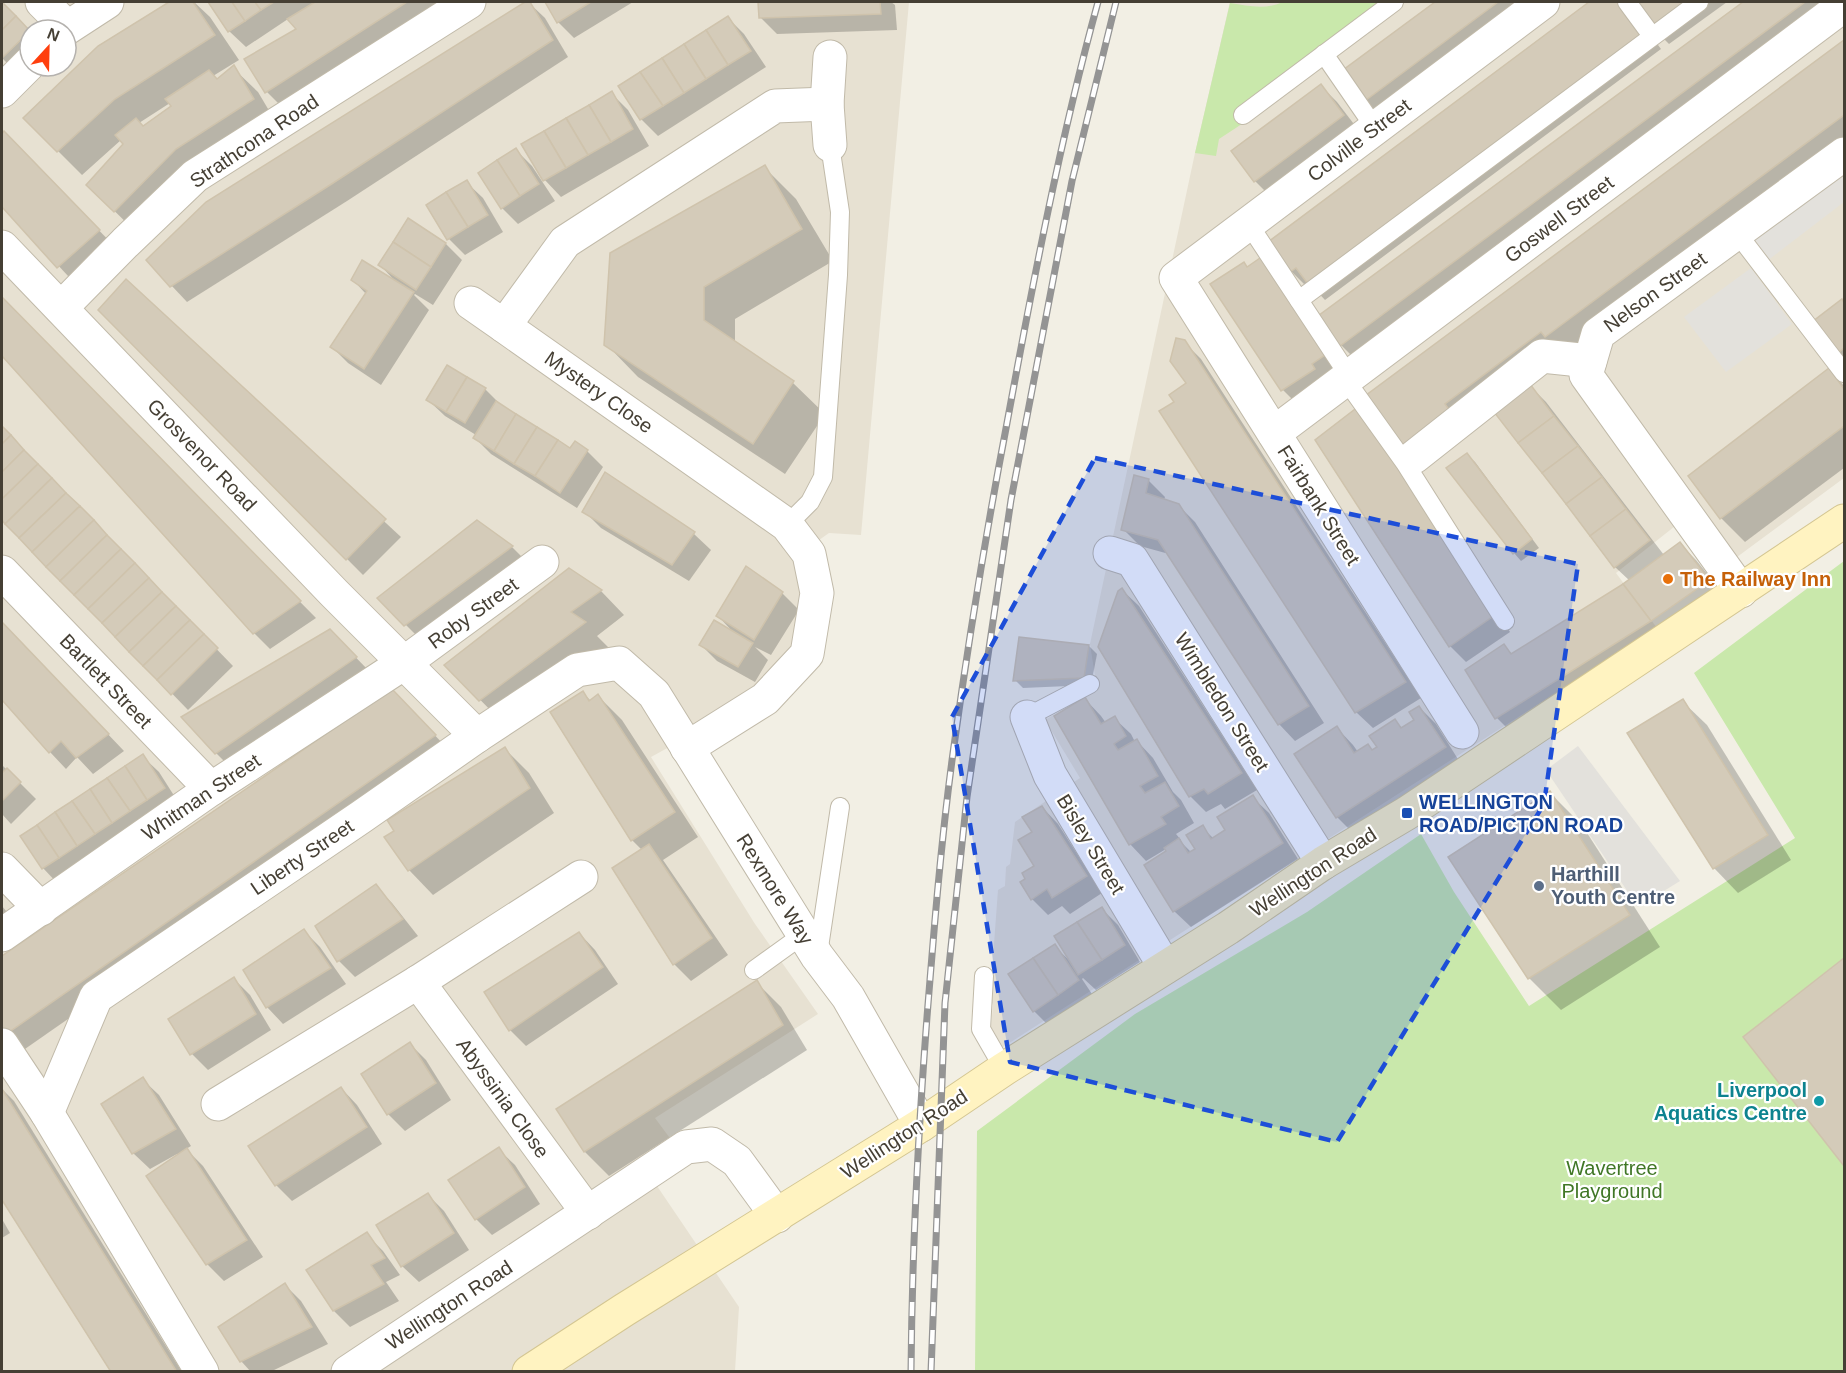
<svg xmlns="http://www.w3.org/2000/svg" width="1846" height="1373" font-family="Helvetica,sans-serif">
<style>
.residential{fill:#e7e1d2;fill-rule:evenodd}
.green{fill:#c9e8ab}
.parking{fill:#e3e1dc}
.shadow{fill:#0003;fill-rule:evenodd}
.building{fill:#d4cbb9;stroke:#cfc3ac;stroke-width:1.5}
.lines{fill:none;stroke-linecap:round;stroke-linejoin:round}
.lane-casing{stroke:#c1baa9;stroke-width:20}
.street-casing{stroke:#c1baa9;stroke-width:35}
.secondary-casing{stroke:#d4c692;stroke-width:35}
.lane{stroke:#fff;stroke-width:18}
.street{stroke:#fff;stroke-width:33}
.secondary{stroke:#fff3c1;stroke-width:33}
.rail-casing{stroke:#949494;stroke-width:7}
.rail{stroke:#fff;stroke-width:4.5;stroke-dasharray:14;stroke-linecap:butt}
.marked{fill:#1d4ed8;fill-opacity:0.2;stroke:#1d4ed8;stroke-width:4.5;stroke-dasharray:12 8;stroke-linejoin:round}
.food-dot{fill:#e8710a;stroke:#fff;stroke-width:2}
.transit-dot{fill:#1a4fb4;stroke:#fff;stroke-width:2}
.service-dot{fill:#5c6f8a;stroke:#fff;stroke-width:2}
.culture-dot{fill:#0f9aa8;stroke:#fff;stroke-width:2}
.labels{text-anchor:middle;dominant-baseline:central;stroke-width:4.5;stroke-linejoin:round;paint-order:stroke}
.street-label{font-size:20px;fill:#453f34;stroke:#fff}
.food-label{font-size:20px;font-weight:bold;fill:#c56008;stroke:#fff;text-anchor:start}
.transit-label{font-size:20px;font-weight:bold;fill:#164399;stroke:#fff;text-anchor:start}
.service-label{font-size:20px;font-weight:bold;fill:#4e5e75;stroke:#fff;text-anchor:start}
.culture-label{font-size:20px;font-weight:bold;fill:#0d838f;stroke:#fff;text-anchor:end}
.park-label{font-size:20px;fill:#407726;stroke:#fff}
</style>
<rect width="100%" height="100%" fill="#f2efe4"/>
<g class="residential">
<path d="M 2,2 L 909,2 L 861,535 L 829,533 L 795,557 L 801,573 L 802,629 L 783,668 L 671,746 L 651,757 L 755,924 L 818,1014 L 655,1118 L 672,1141 L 657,1186 L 739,1307 L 735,1371 L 2,1372 ZM 30,30 L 66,30 L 66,66 L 30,66 Z"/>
<polygon points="1230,2 1844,2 1844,478 1737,557 1699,507 1616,573 1657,628 1003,1047 991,1027 993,1005 990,998 998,890 1005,886 1006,867 1010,864 1015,822 1080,778 1045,720 1097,689 1090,644 1195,153"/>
</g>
<g class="green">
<path d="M 1283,2 L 1394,2 L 1248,120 L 1219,139 L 1216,156 L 1195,153 L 1230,3 C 1249,6 1265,10 1283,2 Z"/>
<polygon points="1844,561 1844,958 1743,1037 1844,1166 1844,1371 975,1372 977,1131 1135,1014 1307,912 1421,834 1454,892 1529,1006 1795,838 1694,673"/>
</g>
<g class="parking">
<polygon points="1844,166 1844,202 1767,261 1750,239"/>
<polygon points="1751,268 1792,324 1726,372 1684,317"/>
<polygon points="1578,746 1680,881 1638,907 1546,770"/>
</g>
<g class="shadow">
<polygon points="2,2 30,32 30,63 18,74 2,58"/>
<path d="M 172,2 L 194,2 L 210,17 L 239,60 L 213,76 L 217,81 L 233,68 L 258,92 L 277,124 L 140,236 L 88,185 L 125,144 L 121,140 L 82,175 L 25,118 L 99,47 ZM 170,103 L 174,107 L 143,127 L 139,123 Z"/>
<polygon points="210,2 448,2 283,108 267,92 298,29 288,19 246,47 229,31"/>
<polygon points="528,2 545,18 568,57 347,201 187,302 171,285 207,204"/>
<polygon points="546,2 633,2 574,38 558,22"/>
<polygon points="760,2 891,2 895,5 897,30 777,34 760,17"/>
<polygon points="1437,2 1536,2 1379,118 1341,73"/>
<polygon points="1591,2 1626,2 1661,49 1325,300 1311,285 1308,288 1291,271 1270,242"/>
<polygon points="1632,2 1727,2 1669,44 1653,28"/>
<polygon points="1745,2 1843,2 1357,361 1341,345 1320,317"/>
<polygon points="728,18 744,34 766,67 658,136 642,120 620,86"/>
<polygon points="1844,42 1844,143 1563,353 1460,421 1367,396"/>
<polygon points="1321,86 1337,102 1360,132 1271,197 1255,181"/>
<polygon points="611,93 628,110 649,146 561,197 543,178"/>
<polygon points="4,133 123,255 82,291 2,205 2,136"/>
<polygon points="516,150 532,166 555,201 518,224 502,208"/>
<polygon points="764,167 796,199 833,261 735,319 735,343 793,383 825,414 785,474 638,377 606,344"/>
<polygon points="466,182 483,198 503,232 465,255 449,239"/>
<polygon points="408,220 446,244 462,260 433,305 415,294 414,295 429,310 381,385 348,363 332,347 366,294 353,280 395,281 380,265"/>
<polygon points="1243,264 1343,370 1299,406 1283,390"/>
<polygon points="126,282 401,537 363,575 100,310"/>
<polygon points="2,299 13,311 316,618 270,649 254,633 2,354"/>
<polygon points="1844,299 1844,360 1814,322"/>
<polygon points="1184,342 1201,359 1421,698 1373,728 1356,712 1176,402 1188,383"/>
<polygon points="448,367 485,389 502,406 571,450 587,451 603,467 577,508 491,454 475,438 476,435 445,416 428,400"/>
<polygon points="1829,370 1844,386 1844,468 1745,542 1721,518"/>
<polygon points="1530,386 1546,402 1664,555 1680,544 1696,560 1721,591 1513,734 1497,718 1504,646 1513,655 1630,581 1615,567 1496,412"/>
<polygon points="1375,424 1510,632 1466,662 1450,646"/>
<polygon points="2,428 233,666 188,710 2,518"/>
<polygon points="1467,455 1475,462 1539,548 1521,561 1514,553"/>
<polygon points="605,474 694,534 711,550 689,581 601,528 584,511"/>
<polygon points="1148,480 1165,497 1164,500 1178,505 1195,522 1324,723 1295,741 1279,724 1169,554 1140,546 1123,529"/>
<polygon points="512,547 528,563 422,641 379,598"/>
<polygon points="569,570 601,591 624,615 597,636 609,648 504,724 446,665"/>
<polygon points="1122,590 1139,606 1257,790 1225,809 1221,804 1206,812 1190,796"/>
<polygon points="782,593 799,610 771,655 755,647 768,660 755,682 717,661 701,645 733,632 718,616"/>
<polygon points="2,623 124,751 93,774 77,757 66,769 50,752 2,697"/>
<polygon points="330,631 372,674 232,769 216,753"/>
<polygon points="1020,639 1089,646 1097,654 1091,685 1023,688 1015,680"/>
<polygon points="392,691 451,752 2,1065 2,957"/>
<polygon points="583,693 591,701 598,696 622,720 698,837 663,860 728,955 691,981 674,964 614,868 642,850 632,840"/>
<polygon points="1085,699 1101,716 1106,723 1114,718 1131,734 1135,742 1137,741 1153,758 1173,792 1181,800 1194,823 1176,834 1181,840 1180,841 1192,853 1198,849 1202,827 1214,839 1227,830 1252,797 1269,813 1298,859 1191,927 1174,911 1166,849 1146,861 1130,844"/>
<polygon points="1682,701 1707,725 1791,860 1738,893 1714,868"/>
<polygon points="1419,707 1436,724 1461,764 1353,833 1337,817 1337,728 1353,745 1358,752 1373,751 1379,748 1395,721 1403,729 1416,721"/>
<polygon points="505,749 529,773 554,813 433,895 409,870"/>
<polygon points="142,756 159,772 180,805 59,885 43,868 22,837"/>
<polygon points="2,765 36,799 11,824 2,814"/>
<polygon points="1550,793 1582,825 1660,947 1561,1010 1529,978"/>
<polygon points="1042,807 1058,824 1102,893 1070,914 1062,906 1048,915 1032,899 1036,866 1034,832"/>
<polygon points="375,886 392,903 418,936 355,977 339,961"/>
<polygon points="2,906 11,917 2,924"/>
<polygon points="1102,909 1118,925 1140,962 1096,990 1083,978 1082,979 1094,997 1050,1027 1034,1011 1054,946 1069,960"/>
<polygon points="304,931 320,947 346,984 283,1024 267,1007 245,970"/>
<polygon points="579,933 595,950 618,984 526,1046 510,1030"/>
<polygon points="1844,960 1844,1164 1745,1037"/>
<polygon points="234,979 250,995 271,1030 208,1070 192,1054 170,1020"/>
<polygon points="756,982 781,1007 807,1050 609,1176 585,1152 558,1109"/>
<polygon points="410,1044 426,1060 451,1100 405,1131 388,1114 363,1074"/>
<polygon points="142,1079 159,1095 191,1146 186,1149 203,1166 263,1257 224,1281 207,1264 148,1176 178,1156 177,1154 150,1169 133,1153"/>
<polygon points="341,1088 357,1105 382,1144 292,1201 276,1185"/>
<polygon points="2,1089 14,1101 182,1372 113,1372 2,1197"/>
<polygon points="498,1149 515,1165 540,1204 492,1235 476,1219"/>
<polygon points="428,1195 444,1211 469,1250 419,1282 402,1266 379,1226"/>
<polygon points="2,1219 10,1233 2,1238"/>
<polygon points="366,1234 383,1251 400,1275 386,1282 399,1301 350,1327 334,1311 308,1270"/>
<polygon points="285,1285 301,1301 328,1344 270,1372 251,1372 241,1361 220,1328"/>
</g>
<g class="building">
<polygon points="2,2 16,16 2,30"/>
<polygon points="169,2 193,2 215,35 115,99 57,152 23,118 98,46"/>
<polygon points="208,2 232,2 245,21 228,32"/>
<polygon points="232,2 255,2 261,10 245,21"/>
<polygon points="255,2 274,2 261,10"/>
<polygon points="315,2 407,2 265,93 244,59 296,29 287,19"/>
<polygon points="525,2 530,2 553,40 330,185 170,287 146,260 206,202"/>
<polygon points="545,2 591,2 557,23"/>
<polygon points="758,2 880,2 881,14 759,18"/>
<polygon points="1435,2 1498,2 1362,103 1339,73"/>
<polygon points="1589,2 1624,2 1646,33 1308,284 1296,268 1290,272 1268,242"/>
<polygon points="1631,2 1689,2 1651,29"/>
<polygon points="1743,2 1805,2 1340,346 1318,316"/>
<polygon points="16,16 30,31 2,58 2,30"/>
<polygon points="728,16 751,51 728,65 706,30"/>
<polygon points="706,30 728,65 706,79 684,44"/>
<polygon points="1844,40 1844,115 1545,337 1541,332 1445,404 1450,411 1403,446 1365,396"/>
<polygon points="684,44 706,79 684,93 662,58"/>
<polygon points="662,58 684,93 663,106 640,72"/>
<polygon points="234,65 254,99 176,149 114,212 86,185 123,144 115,135 136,118 143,126 171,106 165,99 209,70 217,79"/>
<polygon points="640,72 663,106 640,120 618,86"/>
<polygon points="1321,84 1344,115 1254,182 1231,151"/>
<polygon points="612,91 633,129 611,142 589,105"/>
<polygon points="589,105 611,142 588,155 566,118"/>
<polygon points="566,118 588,155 566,168 544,131"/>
<polygon points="4,131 100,230 57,268 2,207 2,134"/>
<polygon points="544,131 566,168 543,181 521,144"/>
<polygon points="516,148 539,184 520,196 497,160"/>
<polygon points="497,160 520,196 501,209 478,173"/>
<polygon points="765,165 802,229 704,287 704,320 794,381 753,444 604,345 610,253"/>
<polygon points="467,180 488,215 468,227 446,192"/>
<polygon points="446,192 468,227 447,240 426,205"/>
<polygon points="408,218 446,243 431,267 393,242"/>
<polygon points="393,242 431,267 416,290 378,265"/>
<polygon points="1263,256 1328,353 1312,364 1315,369 1281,391 1210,284 1244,262 1247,267"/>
<polygon points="362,260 414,292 364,369 330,347 367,291 351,280"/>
<polygon points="126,279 386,519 346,560 98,310"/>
<polygon points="2,297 301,601 253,634 2,356"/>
<polygon points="1842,299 1844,303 1844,348 1837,354 1812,322"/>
<polygon points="1176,338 1185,340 1406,682 1355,713 1159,411 1174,402 1169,395 1186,383 1170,361"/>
<polygon points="447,365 467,377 446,412 426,400"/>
<polygon points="1829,368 1844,389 1844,426 1720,519 1688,476"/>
<polygon points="467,377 486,388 465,423 446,412"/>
<polygon points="1530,384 1554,416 1518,443 1494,412"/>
<polygon points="496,401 516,414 494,451 473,438"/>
<polygon points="1359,406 1495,615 1449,647 1315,440"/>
<polygon points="516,414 537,427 514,464 494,451"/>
<polygon points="1554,416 1578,446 1542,473 1518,443"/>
<polygon points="2,426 11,435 2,444"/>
<polygon points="537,427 558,440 535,476 514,464"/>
<polygon points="11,435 24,450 2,472 2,444"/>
<polygon points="558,440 570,448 575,441 588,450 560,493 535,476"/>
<polygon points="1578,446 1602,477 1566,504 1542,473"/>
<polygon points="24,450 38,464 2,499 2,472"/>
<polygon points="1467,453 1532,539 1513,554 1446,468"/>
<polygon points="38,464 52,478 5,524 2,520 2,499"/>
<polygon points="605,472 695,532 672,565 582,512"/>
<polygon points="1134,475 1149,479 1146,493 1179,504 1309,706 1278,725 1158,540 1121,530"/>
<polygon points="1602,477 1626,509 1590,536 1566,504"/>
<polygon points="52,478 66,493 19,538 5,524"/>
<polygon points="66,493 80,506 32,552 19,538"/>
<polygon points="80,506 94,520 46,567 32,552"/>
<polygon points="1626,509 1650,540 1614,568 1590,536"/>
<polygon points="94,520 107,535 60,581 46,567"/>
<polygon points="477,520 513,546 404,626 377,598"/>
<polygon points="107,535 121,549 74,595 60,581"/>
<polygon points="1680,542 1705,574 1704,584 1651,621 1623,584"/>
<polygon points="121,549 135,563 88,609 74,595"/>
<polygon points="135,563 149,578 102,623 88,609"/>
<polygon points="746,566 783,592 754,640 716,616"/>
<polygon points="569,568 602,590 571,612 586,622 479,701 444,665"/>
<polygon points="149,578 162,592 115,637 102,623"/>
<polygon points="1623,584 1651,621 1495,719 1465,670 1504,644 1511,654"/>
<polygon points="1122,588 1242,773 1208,794 1204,789 1189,797 1098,647 1118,591"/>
<polygon points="162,592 176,606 129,652 115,637"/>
<polygon points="176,606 190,620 143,666 129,652"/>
<polygon points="190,620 204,634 157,680 143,666"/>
<polygon points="714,620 753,643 738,667 699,645"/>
<polygon points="2,622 109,734 76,758 61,741 49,753 2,700"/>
<polygon points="330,629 357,657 215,754 181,717"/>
<polygon points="204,634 218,648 171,695 157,680"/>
<polygon points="1019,637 1089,645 1084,678 1013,681"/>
<polygon points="392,689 436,735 2,1037 2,956"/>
<polygon points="583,691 589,701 598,694 675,812 631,841 550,712"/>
<polygon points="1085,697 1101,724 1115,716 1126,736 1114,744 1118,750 1137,739 1158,776 1140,786 1145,793 1165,782 1179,806 1161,817 1166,824 1129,845 1054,716"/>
<polygon points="1683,699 1768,835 1713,869 1627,733"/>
<polygon points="1419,706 1446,747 1336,818 1294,754 1337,726 1354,753 1368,744 1372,750 1377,747 1369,736 1395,719 1401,728 1414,720 1409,712"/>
<polygon points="505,747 530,788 408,871 384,837 394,831 387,820"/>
<polygon points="143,754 165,788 147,800 125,766"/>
<polygon points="125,766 147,800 130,811 107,778"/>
<polygon points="7,768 21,782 2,801 2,773"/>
<polygon points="107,778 130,811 112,823 90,789"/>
<polygon points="90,789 112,823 95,834 72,801"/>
<polygon points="1550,791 1630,915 1528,979 1448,857"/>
<polygon points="1253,795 1283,843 1173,912 1144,865 1166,851 1164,848 1179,838 1188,853 1195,849 1186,835 1203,825 1211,839 1225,830 1217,817"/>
<polygon points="72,801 95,834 77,846 55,812"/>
<polygon points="1042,806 1087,876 1052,898 1047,889 1031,900 1020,882 1025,879 1022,873 1034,866 1018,840 1032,832 1022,817"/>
<polygon points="55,812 77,846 59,858 37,825"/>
<polygon points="37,825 59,858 42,869 20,836"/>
<polygon points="649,844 712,938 673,965 612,868"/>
<polygon points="376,884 403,919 337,962 315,926"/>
<polygon points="1102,907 1125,945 1102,960 1077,922"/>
<polygon points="1077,922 1102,960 1078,975 1054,936"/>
<polygon points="304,929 331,968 266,1008 243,970"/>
<polygon points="579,932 603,967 509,1031 484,992"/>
<polygon points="1055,944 1079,980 1058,995 1033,958"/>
<polygon points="1033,958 1058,995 1033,1012 1008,974"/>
<polygon points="1844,958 1844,1166 1743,1037"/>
<polygon points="234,977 256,1014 190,1055 168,1019"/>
<polygon points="757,980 783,1025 584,1152 556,1109"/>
<polygon points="410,1042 436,1083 387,1115 361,1074"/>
<polygon points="143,1077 176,1129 132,1154 101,1104"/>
<polygon points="341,1087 367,1127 275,1186 248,1146"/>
<polygon points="2,1089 177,1372 111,1372 2,1200"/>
<polygon points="499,1147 525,1187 475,1220 448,1180"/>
<polygon points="187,1148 247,1240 206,1265 146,1176"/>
<polygon points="428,1193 454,1233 401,1267 376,1225"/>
<polygon points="367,1232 385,1258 371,1265 384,1284 333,1311 306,1270"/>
<polygon points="285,1283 312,1327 240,1362 218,1327"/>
</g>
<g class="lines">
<defs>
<g id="lane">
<polyline points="1627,2 1652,36"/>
<polyline points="1324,54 1375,128"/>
<polyline points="1243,115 1394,2"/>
<polyline points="1248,223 1349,376"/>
<polyline points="1737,233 1844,373"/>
<polyline points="1299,300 1699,2"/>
<polyline points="1345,379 1405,463 1505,621"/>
<polyline points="787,525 810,502 823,477 838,275 840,212 830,145"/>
<polyline points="1027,717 1090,684"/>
<polyline points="818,954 840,807"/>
<polyline points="754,970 804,934"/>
<polyline points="984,976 981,1029 1004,1069"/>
</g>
<g id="street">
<polyline points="42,2 67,27"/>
<polyline points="64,30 107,2"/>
<polyline points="830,57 827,104 830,145"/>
<polyline points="2,91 30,63"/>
<polyline points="2,247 334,593 477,736"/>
<polyline points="471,303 504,326"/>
<polyline points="61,308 125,243 195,176 469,2"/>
<polyline points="1274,433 1844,5"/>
<polyline points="1414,457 1542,356 1590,361"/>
<polyline points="1110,553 1132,560 1323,863"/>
<polyline points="2,572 211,789"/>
<polyline points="1741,591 1586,375 1598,334 1844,154"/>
<polyline points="1027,717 1050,775 1165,967"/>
<polyline points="1462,732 1176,278 1543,2"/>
<polyline points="687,748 765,699 807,654 817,593 809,554 787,525 504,326 565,242 775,106 827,104"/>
<polyline points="2,869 41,909"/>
<polyline points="2,935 211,789 404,663 542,562"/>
<polyline points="418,982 588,1213"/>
<polyline points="2,1045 47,1113 202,1372"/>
<polyline points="218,1104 418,982 581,877"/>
<polyline points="47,1113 96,997 361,817 477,736 577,670 619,663 654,694 817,956 848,997 921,1125"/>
<polyline points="348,1372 686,1147 712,1144 737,1161 777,1216"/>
</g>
<polyline id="secondary" points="529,1372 624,1310 921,1125 1004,1069 1228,928 1323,863 1407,813 1844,521"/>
</defs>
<use href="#lane" class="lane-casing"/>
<use href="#street" class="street-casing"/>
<use href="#secondary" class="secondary-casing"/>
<use href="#lane" class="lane"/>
<use href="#street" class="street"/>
<use href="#secondary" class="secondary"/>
<defs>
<g id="rail">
<path d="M 911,1372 C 912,1253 918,1135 927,1017 C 934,929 941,841 953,753 C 968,643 986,533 1007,423 C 1033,282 1060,140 1098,2"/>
<polyline points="931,1372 945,1003 967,797 1011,500 1072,181 1116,2"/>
</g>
</defs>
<use href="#rail" class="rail-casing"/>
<use href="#rail" class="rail"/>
</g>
<path class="marked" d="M 1095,458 L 1578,564 L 1544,804 L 1337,1142 L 1010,1062 L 952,717 Z"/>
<circle class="food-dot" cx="1668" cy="579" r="6"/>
<rect class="transit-dot" x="1401" y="807" width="12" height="12" rx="3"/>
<circle class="service-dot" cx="1539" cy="886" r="6"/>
<circle class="culture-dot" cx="1819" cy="1101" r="6"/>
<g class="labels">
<g class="street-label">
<text transform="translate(1359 140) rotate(-37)">Colville Street</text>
<text transform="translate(254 141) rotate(-34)">Strathcona Road</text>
<text transform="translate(1559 219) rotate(-37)">Goswell Street</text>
<text transform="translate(1655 292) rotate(-36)">Nelson Street</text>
<text transform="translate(599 392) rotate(35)">Mystery Close</text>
<text transform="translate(202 455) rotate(46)">Grosvenor Road</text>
<text transform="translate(1319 505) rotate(58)">Fairbank Street</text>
<text transform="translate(473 613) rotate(-36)">Roby Street</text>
<text transform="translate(106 681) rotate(46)">Bartlett Street</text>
<text transform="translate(1222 702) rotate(58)">Wimbledon Street</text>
<text transform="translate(201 797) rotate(-34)">Whitman Street</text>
<text transform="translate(1091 844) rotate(59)">Bisley Street</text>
<text transform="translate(302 857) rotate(-34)">Liberty Street</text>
<text transform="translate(1313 872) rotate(-33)">Wellington Road</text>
<text transform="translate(775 889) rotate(58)">Rexmore Way</text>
<text transform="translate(503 1098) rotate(54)">Abyssinia Close</text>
<text transform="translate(904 1134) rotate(-33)">Wellington Road</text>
<text transform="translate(449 1305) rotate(-33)">Wellington Road</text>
</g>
<g class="food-label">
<text x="1680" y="579">The Railway Inn</text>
</g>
<g class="transit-label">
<text x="1419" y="802">WELLINGTON<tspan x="1419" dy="23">ROAD/PICTON ROAD</tspan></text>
</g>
<g class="service-label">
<text x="1551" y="874">Harthill<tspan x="1551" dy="23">Youth Centre</tspan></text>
</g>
<g class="culture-label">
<text x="1807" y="1090">Liverpool<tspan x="1807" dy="23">Aquatics Centre</tspan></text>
</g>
<g class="park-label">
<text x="1612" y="1168">Wavertree<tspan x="1612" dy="23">Playground</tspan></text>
</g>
</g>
<rect width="1846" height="1373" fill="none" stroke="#453f34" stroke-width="6"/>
<g transform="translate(48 48) rotate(22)"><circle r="28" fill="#ffffff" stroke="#b5b2ae" stroke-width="1.5"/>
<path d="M0-4.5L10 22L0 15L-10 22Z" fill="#ff3f0e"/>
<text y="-9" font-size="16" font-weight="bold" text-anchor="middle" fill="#453f34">N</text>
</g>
</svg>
